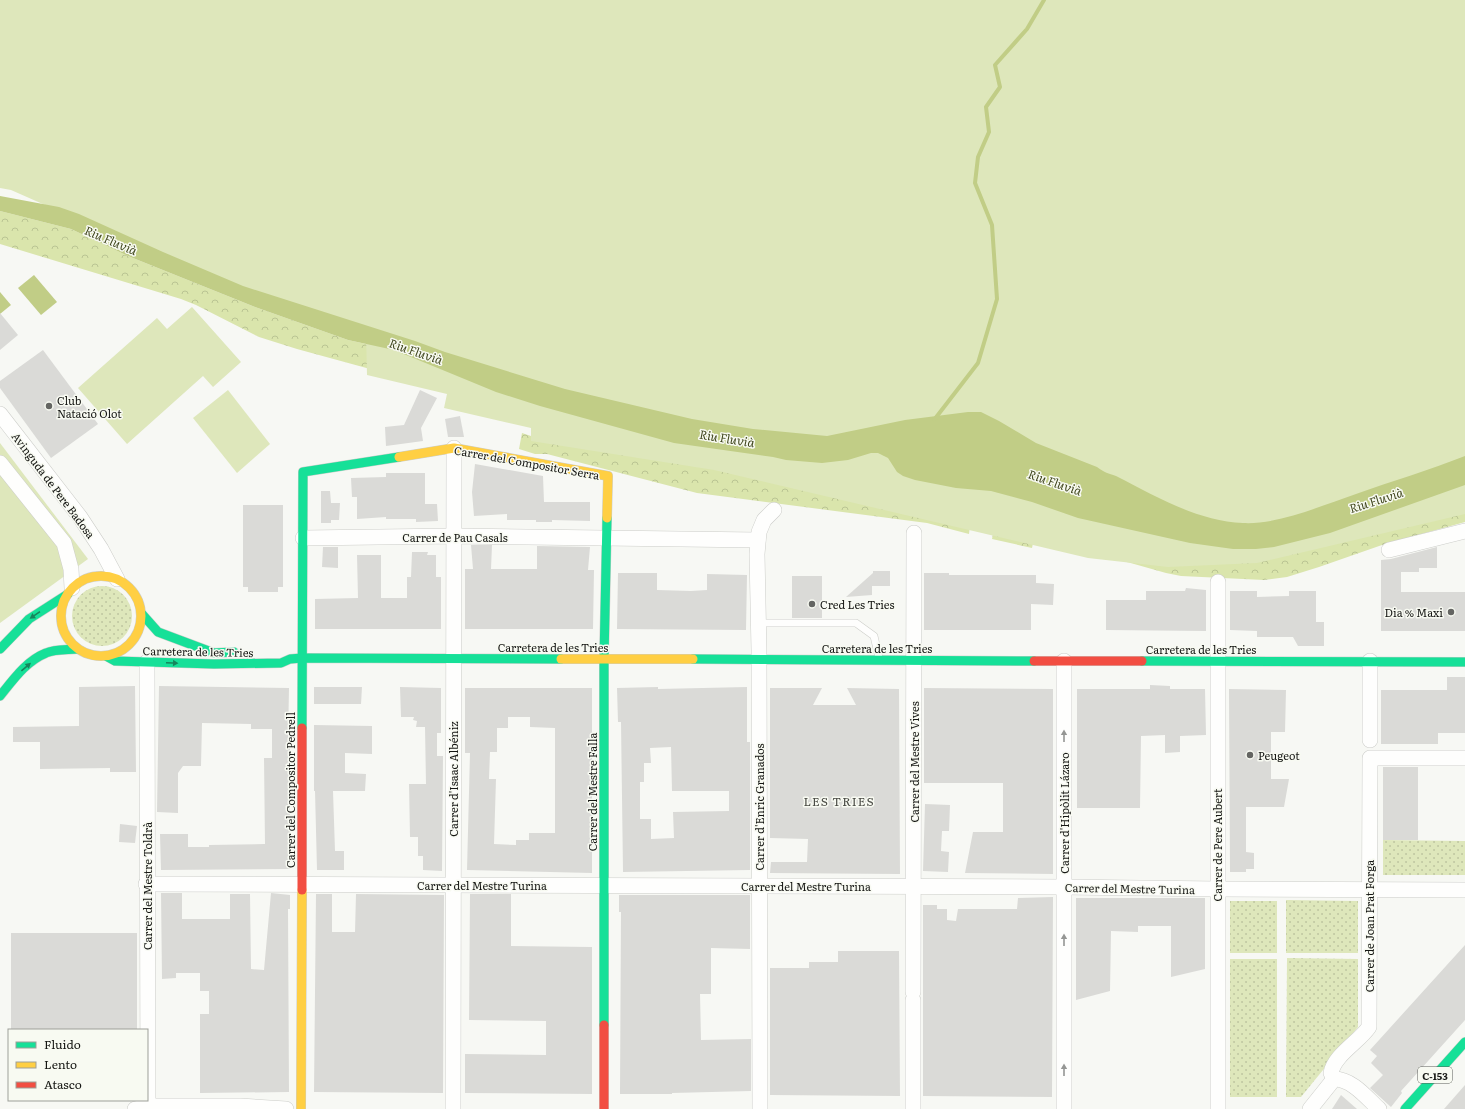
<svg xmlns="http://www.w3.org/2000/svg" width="1465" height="1109" font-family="Literata,serif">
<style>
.grass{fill:url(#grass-dots)}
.forest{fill:url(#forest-crowns)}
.park{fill:#dee7bb}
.water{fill:#c1cd86}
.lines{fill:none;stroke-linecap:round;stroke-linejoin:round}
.stream{stroke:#c1cd86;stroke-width:4}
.building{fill:#dadad7;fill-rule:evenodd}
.lane-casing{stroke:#cccdc9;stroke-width:8}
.street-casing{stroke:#cccdc9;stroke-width:16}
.fast-casing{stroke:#cccdc9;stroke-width:10}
.slow-casing{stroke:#cccdc9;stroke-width:10}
.jam-casing{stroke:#cccdc9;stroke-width:10}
.lane{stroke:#fefefd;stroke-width:7}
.street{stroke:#fefefd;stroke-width:15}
.fast{stroke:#16e098;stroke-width:9}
.slow{stroke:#ffcf43;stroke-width:9}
.jam{stroke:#f24e42;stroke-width:9}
.oneway{fill:#16855c}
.oneway2{fill:#959694}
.poi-dot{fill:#646562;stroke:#f8faf2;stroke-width:1.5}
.labels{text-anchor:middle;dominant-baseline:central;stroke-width:3;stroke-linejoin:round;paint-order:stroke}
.shield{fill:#f8faf2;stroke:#595a56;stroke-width:1}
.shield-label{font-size:10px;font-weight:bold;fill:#151613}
.poi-label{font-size:11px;fill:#151613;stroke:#f8faf2;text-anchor:start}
.street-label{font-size:11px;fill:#151613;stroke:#f8faf2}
.water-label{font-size:12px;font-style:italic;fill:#3d441a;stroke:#f8faf2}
.neighbourhood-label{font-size:12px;letter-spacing:1px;fill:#4a4b45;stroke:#f8faf2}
</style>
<defs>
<pattern id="grass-dots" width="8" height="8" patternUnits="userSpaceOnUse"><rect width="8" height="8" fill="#dee7bb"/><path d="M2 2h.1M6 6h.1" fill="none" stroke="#bec5a0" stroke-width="1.8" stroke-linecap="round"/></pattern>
<pattern id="forest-crowns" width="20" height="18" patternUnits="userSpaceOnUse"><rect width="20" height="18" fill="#dae5ac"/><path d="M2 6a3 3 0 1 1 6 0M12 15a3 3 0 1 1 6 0" fill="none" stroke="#bac493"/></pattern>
</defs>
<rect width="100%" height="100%" fill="#f7f8f4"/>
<g class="grass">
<circle cx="102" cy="616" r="30"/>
<polygon points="1383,840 1465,841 1465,875 1383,875"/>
<polygon points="1286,900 1358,901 1358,953 1286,953"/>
<rect x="1230" y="901" width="47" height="52"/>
<polygon points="1287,958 1358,959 1358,1027 1301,1097 1286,1097"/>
<rect x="1230" y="959" width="47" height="138"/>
</g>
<polygon class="forest" points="0,211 71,229 128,256 255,307 348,340 394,350 1465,485 1465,522 1382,545 1319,567 1287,577 1264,580 1181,576 1166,573 1081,549 1034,538 1032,548 992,539 996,519 971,516 969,534 927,523 697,493 547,454 535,454 519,449 522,433 543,440 527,412 297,349 259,337 196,305 181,299 0,244"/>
<g class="park">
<polygon points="0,0 1465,0 1465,514 1257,563 1168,567 1088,558 714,470 531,441 531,428 444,408 447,394 367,375 366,334 265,302 11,190 0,188"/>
<polygon points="192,307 241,362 213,387 203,376 127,444 78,388 157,318 167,329"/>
<polygon points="228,390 270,444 237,473 193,418"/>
<polygon points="0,443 88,559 0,623"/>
</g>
<g class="water">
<path d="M 0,196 L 59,207 L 79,214 L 163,252 L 243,286 L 415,341 L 445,352 L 565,389 L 692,419 L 753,429 L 827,436 L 905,420 L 968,412 L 981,412 L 999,421 L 1036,443 L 1097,467 C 1105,473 1108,473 1116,476 C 1155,496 1197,521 1243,523 C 1278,525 1323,505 1356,494 C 1392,481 1430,470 1465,456 L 1465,485 L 1330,533 L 1274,547 L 1256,549 L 1233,549 L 1190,543 L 1078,518 L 1032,502 L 991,491 L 956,488 L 915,480 L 903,476 L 897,472 L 888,458 L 878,453 L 871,453 L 848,460 L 822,463 L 786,460 L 773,457 L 674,443 L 540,406 L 496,392 L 394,350 L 348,340 L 255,307 L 128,256 L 71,229 L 0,211 Z"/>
<polygon points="34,275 57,302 41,315 18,288"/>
<polygon points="0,292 11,305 0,314"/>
</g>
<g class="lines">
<polyline class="stream" points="934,420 978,363 997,299 992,225 975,183 978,157 989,132 986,107 1000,87 995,65 1027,29 1044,0"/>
</g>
<g class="building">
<polygon points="0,313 18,335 0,350"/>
<polygon points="43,350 98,424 51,458 0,388 0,381"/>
<polygon points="420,390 437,398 421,428 423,441 386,446 385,427 404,425"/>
<polygon points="460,416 464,437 448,437 445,419"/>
<polygon points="475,464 543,476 544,502 590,502 590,521 552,520 552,522 536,522 536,520 507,520 507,514 474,516 472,492"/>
<polygon points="386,473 425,473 425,504 437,504 438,521 416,522 416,519 386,519 386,517 357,519 357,497 352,497 351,478 386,477"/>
<polygon points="321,491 330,491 331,503 340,503 339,520 331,520 331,523 321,523"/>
<polygon points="243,505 283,505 283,587 278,587 278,592 248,592 248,587 243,587"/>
<polygon points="471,545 492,545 491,569 537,569 537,546 590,547 588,570 594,570 593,629 465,629 465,569 473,569"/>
<polygon points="323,547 338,547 338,568 322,567"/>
<polygon points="1437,547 1437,568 1419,568 1419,572 1401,572 1401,592 1465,592 1465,631 1381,631 1381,560 1391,559"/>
<polygon points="412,552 428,552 427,555 436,555 436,577 441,577 441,629 315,629 315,599 358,598 357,555 381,555 381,598 407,598 407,577 411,577"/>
<polygon points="873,571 890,571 890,586 872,586 872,595 846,597 873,573 873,576"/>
<polygon points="618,573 657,573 657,590 691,591 707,590 707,574 747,575 746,630 617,629"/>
<polygon points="924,573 949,573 949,575 1036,575 1036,583 1054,584 1053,605 1031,604 1031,630 924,630"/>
<rect x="792" y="576" width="30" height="42"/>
<polygon points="1186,588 1206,590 1206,631 1106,630 1106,600 1146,600 1146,591 1185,591"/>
<polygon points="1230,591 1257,591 1257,597 1289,596 1289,591 1316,591 1316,622 1324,622 1324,646 1298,646 1293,637 1257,637 1257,631 1230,630"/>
<polygon points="1447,677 1465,677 1465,733 1438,733 1438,744 1381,744 1381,690 1447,690"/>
<polygon points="1150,685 1170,686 1170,689 1205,689 1206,735 1180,736 1180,752 1165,753 1165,735 1141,736 1140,808 1077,808 1077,689 1150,689"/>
<polygon points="135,686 136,772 110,772 110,768 40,769 40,742 13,742 13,727 79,726 79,687"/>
<polygon points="159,686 289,688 288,740 290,740 290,869 161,870 160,834 188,834 188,847 209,847 209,845 265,844 264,758 272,758 272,729 251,729 251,724 202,723 201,766 183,766 178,773 178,813 157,812"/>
<polygon points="314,687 362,687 361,704 314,704"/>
<polygon points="400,687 441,688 441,733 437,733 437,756 443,756 442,871 423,870 423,856 418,856 418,837 410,837 409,784 426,784 425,727 416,727 417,721 413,720 414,717 401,717"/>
<path d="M 658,687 L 658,689 L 747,687 L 747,742 L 750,742 L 750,870 L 623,872 L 621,722 L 618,722 L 617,688 ZM 671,747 L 672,791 L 729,791 L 729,811 L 673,812 L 674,838 L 651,839 L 651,819 L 640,819 L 640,782 L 644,782 L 644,763 L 651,763 L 650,748 Z"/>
<path d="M 465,688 L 592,688 L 592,873 L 467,870 L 470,753 L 465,753 ZM 508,717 L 530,717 L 530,727 L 555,728 L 555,833 L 529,833 L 529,840 L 516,840 L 516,845 L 494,844 L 496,779 L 489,779 L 490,752 L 497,752 L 497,728 L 508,728 Z"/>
<polygon points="770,688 822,688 813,705 856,705 847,688 899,689 900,874 770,873 771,862 807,862 808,839 770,838"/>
<polygon points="924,688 1053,689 1053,874 965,873 973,832 1003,832 1003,783 924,783"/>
<polygon points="1229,689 1286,690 1285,732 1271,732 1271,779 1289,779 1284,807 1246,807 1246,852 1254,853 1254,869 1246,869 1246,872 1230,872"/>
<polygon points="314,725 372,726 372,754 345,753 345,773 366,774 365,791 333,791 335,851 344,851 344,870 317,870 315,791 314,791"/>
<rect x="1383" y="767" width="35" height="73"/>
<polygon points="925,804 950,805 949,831 942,831 941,851 949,852 948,872 923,871"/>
<polygon points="120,824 137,826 135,843 119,842"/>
<polygon points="161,893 182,893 182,919 230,919 230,894 250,894 251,969 264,970 271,893 290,895 290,909 288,909 289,1092 200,1093 200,1014 209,1014 209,991 200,991 200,973 176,973 176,978 162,979"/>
<polygon points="316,894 332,894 332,932 355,932 356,894 444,895 443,1093 314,1092"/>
<polygon points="470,894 511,894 511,946 592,947 592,1094 465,1093 465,1054 546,1055 546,1021 469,1020"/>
<polygon points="619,895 750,895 750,949 711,948 711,994 700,994 701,1040 751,1039 751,1091 672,1093 672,1094 620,1094 621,912 619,912"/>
<polygon points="1053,897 1052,1097 923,1096 923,905 937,905 937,909 947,909 947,920 956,921 958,909 1017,909 1018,898"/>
<polygon points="1076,898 1205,898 1205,969 1171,977 1171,926 1138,926 1138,932 1111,931 1110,991 1076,1000"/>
<rect x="11" y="933" width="126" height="97"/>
<polygon points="1465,945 1465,1020 1401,1091 1402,1093 1391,1107 1370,1088 1383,1075 1371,1063 1377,1056 1370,1050"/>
<polygon points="838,951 899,951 900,1096 770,1095 770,968 809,968 809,962 838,962"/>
<polygon points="1465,1085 1465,1109 1444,1109"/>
<polygon points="1341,1095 1357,1109 1332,1109"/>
</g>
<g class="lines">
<defs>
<polyline id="lane" points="758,623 856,623 874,636 879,658"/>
<g id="street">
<polyline points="0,414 80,517 101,549 117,579"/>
<polyline points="0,463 64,543 71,569 72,588"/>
<polyline points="303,538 454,536 758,540"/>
<polyline points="1389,550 1465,531"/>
<polyline points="1218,582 1218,1109"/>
<polyline points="1370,661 1370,740"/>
<polyline points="147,662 148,1109"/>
<polyline points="146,884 1064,887 1217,889 1465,890"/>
<polyline points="913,992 914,533"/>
<path d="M 1334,1079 L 1331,1073 C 1334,1055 1360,1041 1369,1027 L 1370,758 L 1465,758"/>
<polyline points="135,1109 148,1106 240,1106 286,1109"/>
<polyline points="453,1109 454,448"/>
<polyline points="760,1109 759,651 757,554 759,532 764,520 774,510"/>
<polyline points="913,1109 913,1000"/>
<polyline points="1064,1109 1064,661"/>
<path d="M 1310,1109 L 1334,1079 C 1352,1079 1366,1097 1379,1109"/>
</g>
<g id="fast">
<polyline points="142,614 158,632 214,653 234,652"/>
<polyline points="0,649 29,619 68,594"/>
<polyline points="106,656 115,661 214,664 281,663 290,659 302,658 561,659"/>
<polyline points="693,659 1034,661"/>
<polyline points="1142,661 1465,662"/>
<path d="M 0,696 C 13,680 26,661 46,653 C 55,649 67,650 77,649"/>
<polyline points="302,728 303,472 399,457"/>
<polyline points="604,1025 604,659 607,518"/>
<polyline points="1405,1109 1465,1042"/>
</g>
<g id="slow">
<polyline points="399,457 454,448 608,476 607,518"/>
<circle cx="101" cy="616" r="40"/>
<polyline points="561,659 693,659"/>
<polyline points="301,1109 302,890"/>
</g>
<g id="jam">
<polyline points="1034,661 1142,661"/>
<polyline points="302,890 302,728"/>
<polyline points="604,1025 604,1109"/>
</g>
</defs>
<use href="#lane" class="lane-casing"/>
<use href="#street" class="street-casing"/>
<use href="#fast" class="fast-casing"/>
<use href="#slow" class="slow-casing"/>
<use href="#jam" class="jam-casing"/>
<use href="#lane" class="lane"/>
<use href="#street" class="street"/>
<use href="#fast" class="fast"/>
<use href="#slow" class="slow"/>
<use href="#jam" class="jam"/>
</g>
<defs><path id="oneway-solid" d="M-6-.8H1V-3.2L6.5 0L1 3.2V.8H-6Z"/></defs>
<g class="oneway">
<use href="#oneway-solid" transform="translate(35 615) rotate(146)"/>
<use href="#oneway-solid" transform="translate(172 663) rotate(2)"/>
<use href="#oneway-solid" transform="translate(26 667) rotate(-40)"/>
</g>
<g class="oneway2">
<use href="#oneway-solid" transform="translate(1064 736) rotate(-90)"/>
<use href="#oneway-solid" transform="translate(1064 940) rotate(-90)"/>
<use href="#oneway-solid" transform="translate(1064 1070) rotate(-90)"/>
</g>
<g class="poi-dot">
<circle cx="49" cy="406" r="4"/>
<circle cx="812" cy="604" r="4"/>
<circle cx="1451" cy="612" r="4"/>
<circle cx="1250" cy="755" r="4"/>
</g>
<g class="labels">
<rect class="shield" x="1418" y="1067" width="34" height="16" rx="3"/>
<g class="shield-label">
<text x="1435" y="1075">C-153</text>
</g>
<g class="poi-label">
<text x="57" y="400">Club<tspan x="57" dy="13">Natació Olot</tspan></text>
<text x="820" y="604">Cred Les Tries</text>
<text x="1443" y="612" text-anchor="end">Dia % Maxi</text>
<text x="1258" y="755">Peugeot</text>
</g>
<g class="street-label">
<text transform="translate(527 462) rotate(10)">Carrer del Compositor Serra</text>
<text transform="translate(54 485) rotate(53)">Avinguda de Pere Badosa</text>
<text x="455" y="537">Carrer de Pau Casals</text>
<text x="553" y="647">Carretera de les Tries</text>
<text x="877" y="648">Carretera de les Tries</text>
<text x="1201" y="649">Carretera de les Tries</text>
<text transform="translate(198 651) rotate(1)">Carretera de les Tries</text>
<text transform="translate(914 762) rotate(-90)">Carrer del Mestre Vives</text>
<text transform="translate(453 779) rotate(-90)">Carrer d'Isaac Albéniz</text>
<text transform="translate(290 790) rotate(-90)">Carrer del Compositor Pedrell</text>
<text transform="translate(592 792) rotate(-90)">Carrer del Mestre Falla</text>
<text transform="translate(759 807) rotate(-90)">Carrer d'Enric Granados</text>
<text transform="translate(1064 813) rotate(-90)">Carrer d'Hipòlit Lázaro</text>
<text transform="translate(1217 845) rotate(-90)">Carrer de Pere Aubert</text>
<text x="482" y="885">Carrer del Mestre Turina</text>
<text transform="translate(147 886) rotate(-90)">Carrer del Mestre Toldrà</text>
<text x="806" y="886">Carrer del Mestre Turina</text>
<text transform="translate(1130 888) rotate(1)">Carrer del Mestre Turina</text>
<text transform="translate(1369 926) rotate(-90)">Carrer de Joan Prat Forga</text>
</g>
<g class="water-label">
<text transform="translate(111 240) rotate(23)">Riu Fluvià</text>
<text transform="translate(416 351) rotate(19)">Riu Fluvià</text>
<text transform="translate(727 438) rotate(9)">Riu Fluvià</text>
<text transform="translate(1055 482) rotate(19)">Riu Fluvià</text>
<text transform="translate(1376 500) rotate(-18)">Riu Fluvià</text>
</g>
<g class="neighbourhood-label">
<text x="839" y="801">LES TRIES</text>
</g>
</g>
<rect x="8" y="1029" width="140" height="72" fill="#f8faf2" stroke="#9d9f99"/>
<rect x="16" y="1042" width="20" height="6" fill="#16e098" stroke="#9d9f99"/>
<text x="44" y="1049" font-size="12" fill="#151613">Fluido</text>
<rect x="16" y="1062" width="20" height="6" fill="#ffcf43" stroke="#9d9f99"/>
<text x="44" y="1069" font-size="12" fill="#151613">Lento</text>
<rect x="16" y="1082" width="20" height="6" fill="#f24e42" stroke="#9d9f99"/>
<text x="44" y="1089" font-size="12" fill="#151613">Atasco</text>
</svg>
